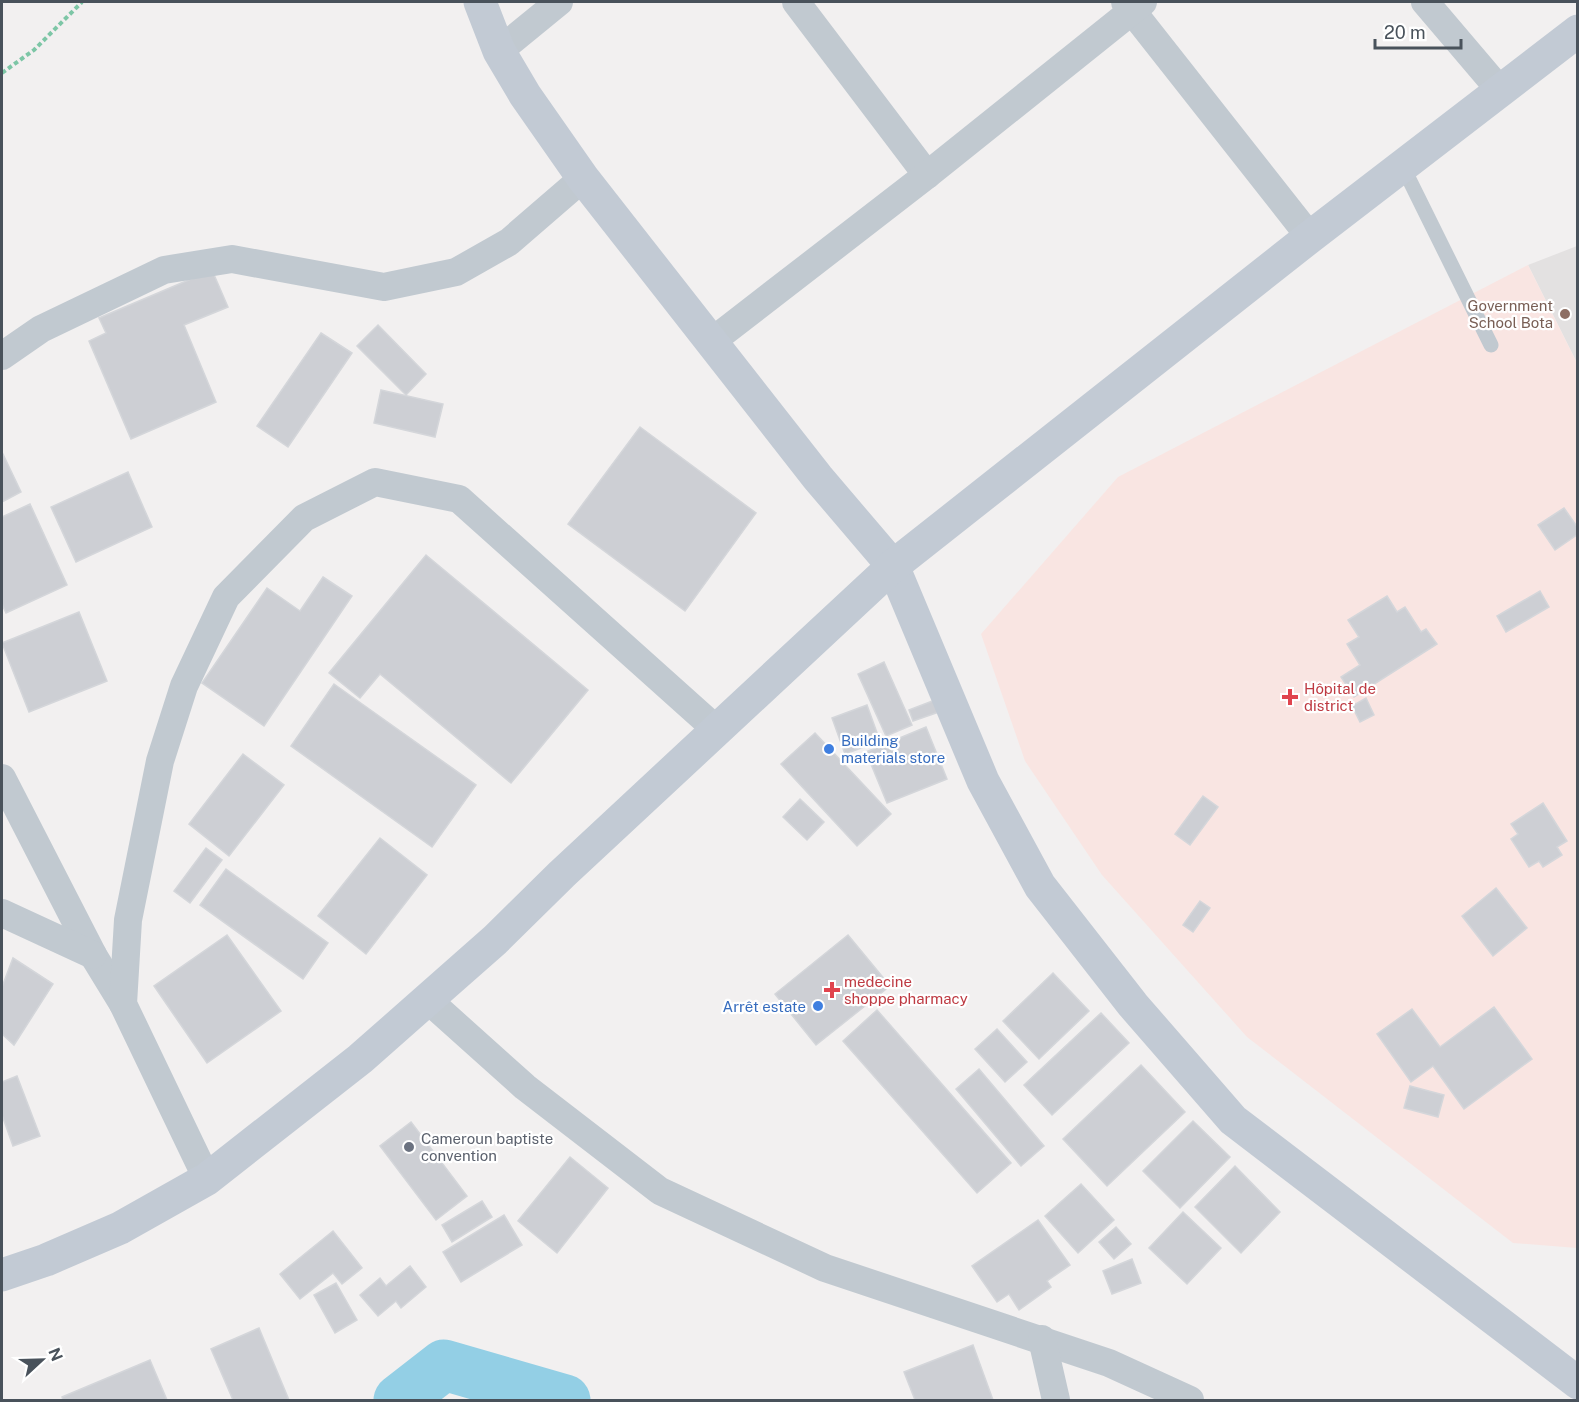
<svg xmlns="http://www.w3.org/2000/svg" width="1579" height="1402" font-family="'Public Sans',sans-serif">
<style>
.education{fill:#e3e1e1}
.medical{fill:#f9e5e2}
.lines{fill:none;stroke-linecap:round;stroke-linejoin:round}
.river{stroke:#93cfe5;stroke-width:51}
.building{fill:#cdcfd4;stroke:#d4d6da;stroke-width:1.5}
.path{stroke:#7dc6a6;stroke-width:4;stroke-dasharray:4.5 3;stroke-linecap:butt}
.lane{stroke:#c1c9d0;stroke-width:15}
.street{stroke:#c1c9d0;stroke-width:28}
.secondary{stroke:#c2cad4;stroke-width:33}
.education-dot{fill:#8d6e63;stroke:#fff;stroke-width:2}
.health-dot{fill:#e0444e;stroke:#fff;stroke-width:2}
.shop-dot{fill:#3f7fe0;stroke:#fff;stroke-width:2}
.worship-dot{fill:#6b7280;stroke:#fff;stroke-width:2}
.labels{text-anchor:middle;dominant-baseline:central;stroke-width:4.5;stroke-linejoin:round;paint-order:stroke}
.education-label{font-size:15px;fill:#785e54;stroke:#fff;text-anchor:end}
.health-label{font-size:15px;fill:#be3a42;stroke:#fff;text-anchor:start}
.shop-label{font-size:15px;fill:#366cbe;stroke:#fff;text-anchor:start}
.worship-label{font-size:15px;fill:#5b616d;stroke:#fff;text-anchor:start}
</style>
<rect width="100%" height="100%" fill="#f2f0f0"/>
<polygon class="education" points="1577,246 1577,363 1528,265"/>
<polygon class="medical" points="1528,265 1577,363 1577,1248 1513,1243 1247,1037 1102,875 1025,761 981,634 1118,477"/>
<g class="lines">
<polyline class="river" points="399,1400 444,1365 565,1400"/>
</g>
<g class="building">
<polygon points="212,270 228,307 184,325 216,402 131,439 89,341 106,333 99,318"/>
<polygon points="378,325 426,374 406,395 357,346"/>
<polygon points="321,333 352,353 288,447 257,426"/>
<polygon points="381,390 443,404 435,437 374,423"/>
<polygon points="640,427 756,513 685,611 568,524"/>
<polygon points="2,452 21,492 2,502"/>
<polygon points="128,472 152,527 76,562 51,507"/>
<polygon points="30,504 67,585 6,613 2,604 2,517"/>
<polygon points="1564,508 1578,528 1578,534 1555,550 1538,525"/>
<polygon points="426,555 588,690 511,783 380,674 360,698 329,673"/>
<polygon points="323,577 352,596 264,726 202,683 267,588 300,611"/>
<polygon points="1540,591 1549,607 1506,632 1497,616"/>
<polygon points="1387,596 1397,612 1405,607 1421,632 1426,629 1437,644 1354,697 1341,677 1360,665 1347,644 1359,637 1348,620"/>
<polygon points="79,612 107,681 29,712 2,643"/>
<polygon points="884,662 912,725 886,736 858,674"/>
<polygon points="334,684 476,785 432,847 291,746"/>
<polygon points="1366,698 1374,715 1360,722 1352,706"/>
<polygon points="935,700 939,712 913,721 909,710"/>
<polygon points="867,705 880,741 845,754 832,718"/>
<polygon points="926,727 947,779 887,803 866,752"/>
<polygon points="815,733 891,814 857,846 781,764"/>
<polygon points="243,754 284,785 229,856 189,824"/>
<polygon points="1203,796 1218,807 1190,845 1175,834"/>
<polygon points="800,799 824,822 807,840 783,817"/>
<polygon points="1543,803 1567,841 1557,847 1562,855 1543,867 1539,861 1529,867 1511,839 1518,834 1511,824"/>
<polygon points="380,838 427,875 366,954 318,916"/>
<polygon points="206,848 222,860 190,903 174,891"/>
<polygon points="226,869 328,943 303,979 200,905"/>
<polygon points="1496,888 1527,928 1493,956 1462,916"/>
<polygon points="1200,901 1210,908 1193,932 1183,925"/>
<polygon points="227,935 281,1011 207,1063 154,986"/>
<polygon points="848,935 890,986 816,1045 775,994"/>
<polygon points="13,958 53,984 14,1045 2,1034 2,987"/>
<polygon points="1053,973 1089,1011 1039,1059 1003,1021"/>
<polygon points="1494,1007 1532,1059 1464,1109 1433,1066 1411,1082 1377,1034 1412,1009 1440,1047"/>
<polygon points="877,1010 1011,1163 977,1193 843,1041"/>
<polygon points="1101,1013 1129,1043 1052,1115 1024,1085"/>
<polygon points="997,1029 1027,1062 1005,1082 975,1049"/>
<polygon points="1141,1065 1185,1112 1107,1186 1063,1139"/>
<polygon points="979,1069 1044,1146 1021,1166 956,1089"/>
<polygon points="17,1076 40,1136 13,1146 2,1115 2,1082"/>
<polygon points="1410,1086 1444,1095 1438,1117 1404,1108"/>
<polygon points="1193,1121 1230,1157 1180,1208 1143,1171"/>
<polygon points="411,1122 467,1196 436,1220 380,1146"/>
<polygon points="570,1157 608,1188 557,1253 518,1221"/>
<polygon points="1235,1166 1280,1212 1241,1253 1195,1207"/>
<polygon points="1081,1184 1114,1220 1078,1253 1045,1216"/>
<polygon points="482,1201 492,1217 452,1242 442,1225"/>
<polygon points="1183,1212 1221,1248 1187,1284 1149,1248"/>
<polygon points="504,1215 522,1245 461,1282 443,1252"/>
<polygon points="1038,1220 1070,1265 1047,1281 1051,1287 1019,1310 1009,1294 997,1302 972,1266"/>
<polygon points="1116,1227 1131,1244 1114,1259 1099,1242"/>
<polygon points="333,1231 362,1268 342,1284 333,1273 300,1299 280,1274"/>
<polygon points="1132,1259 1141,1283 1112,1294 1103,1271"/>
<polygon points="410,1266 426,1287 401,1308 396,1301 378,1316 360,1295 380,1278 386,1286"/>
<polygon points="336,1283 357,1320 335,1333 314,1295"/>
<polygon points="259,1328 289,1400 233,1400 211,1349"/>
<polygon points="973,1345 993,1400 915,1400 904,1372"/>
<polygon points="150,1360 167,1400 63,1400 62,1397"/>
</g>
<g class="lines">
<polyline class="path" points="2,73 34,50 82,2"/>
<polyline class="lane" points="1402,165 1491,345"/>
<g class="street">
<polyline points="796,2 927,175"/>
<polyline points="1125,2 1310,237"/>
<polyline points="1425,2 1499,89"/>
<polyline points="499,51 559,2"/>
<polyline points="711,342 927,175 1143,2"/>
<polyline points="2,356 41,329 164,270 232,259 384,287 456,272 509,242 583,178"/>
<polyline points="2,778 93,955 123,1004"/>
<polyline points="2,913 93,955"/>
<polyline points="428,1000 525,1087 660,1191 825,1268 1109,1363 1190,1400"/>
<polyline points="207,1179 123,1004 128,920 160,761 184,686 226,597 304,518 375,482 459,499 718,731"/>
<polyline points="1042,1339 1056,1400"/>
</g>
<g class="secondary">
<polyline points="480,2 499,51 525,95 583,178 818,478 893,566 983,781 1040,886 1133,1005 1233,1120 1578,1383"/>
<polyline points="2,1275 46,1260 120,1228 207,1179 360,1059 495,940 562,874 893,566 1310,237 1578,31"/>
</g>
</g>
<circle class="education-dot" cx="1565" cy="314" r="6"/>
<g class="health-dot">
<path d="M1287 688h6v6h6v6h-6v6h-6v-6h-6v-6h6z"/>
<path d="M829 981h6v6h6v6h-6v6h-6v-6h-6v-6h6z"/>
</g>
<g class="shop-dot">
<circle cx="829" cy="749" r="6"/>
<circle cx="818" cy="1006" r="6"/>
</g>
<circle class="worship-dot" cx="409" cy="1147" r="6"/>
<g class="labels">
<g class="education-label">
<text x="1553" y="305">Government<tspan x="1553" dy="17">School Bota</tspan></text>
</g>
<g class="health-label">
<text x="1304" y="688">Hôpital de<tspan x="1304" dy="17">district</tspan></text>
<text x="844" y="981">medecine<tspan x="844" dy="17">shoppe pharmacy</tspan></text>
</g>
<g class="shop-label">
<text x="841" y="740">Building<tspan x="841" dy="17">materials store</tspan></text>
<text x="806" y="1006" text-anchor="end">Arrêt estate</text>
</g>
<g class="worship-label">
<text x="421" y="1138">Cameroun baptiste<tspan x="421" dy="17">convention</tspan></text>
</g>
</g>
<rect width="1579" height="1402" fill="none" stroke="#49525b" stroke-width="6"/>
<g transform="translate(42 1360) rotate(68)" stroke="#ffffff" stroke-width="4.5" paint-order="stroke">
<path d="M0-4.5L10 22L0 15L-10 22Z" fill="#49525b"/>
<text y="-9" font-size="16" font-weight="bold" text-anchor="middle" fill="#49525b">N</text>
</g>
<path d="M1375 39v9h86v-9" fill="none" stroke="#49525b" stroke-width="3"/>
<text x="1384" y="39" font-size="18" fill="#49525b" stroke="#ffffff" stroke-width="4.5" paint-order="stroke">20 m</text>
</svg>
